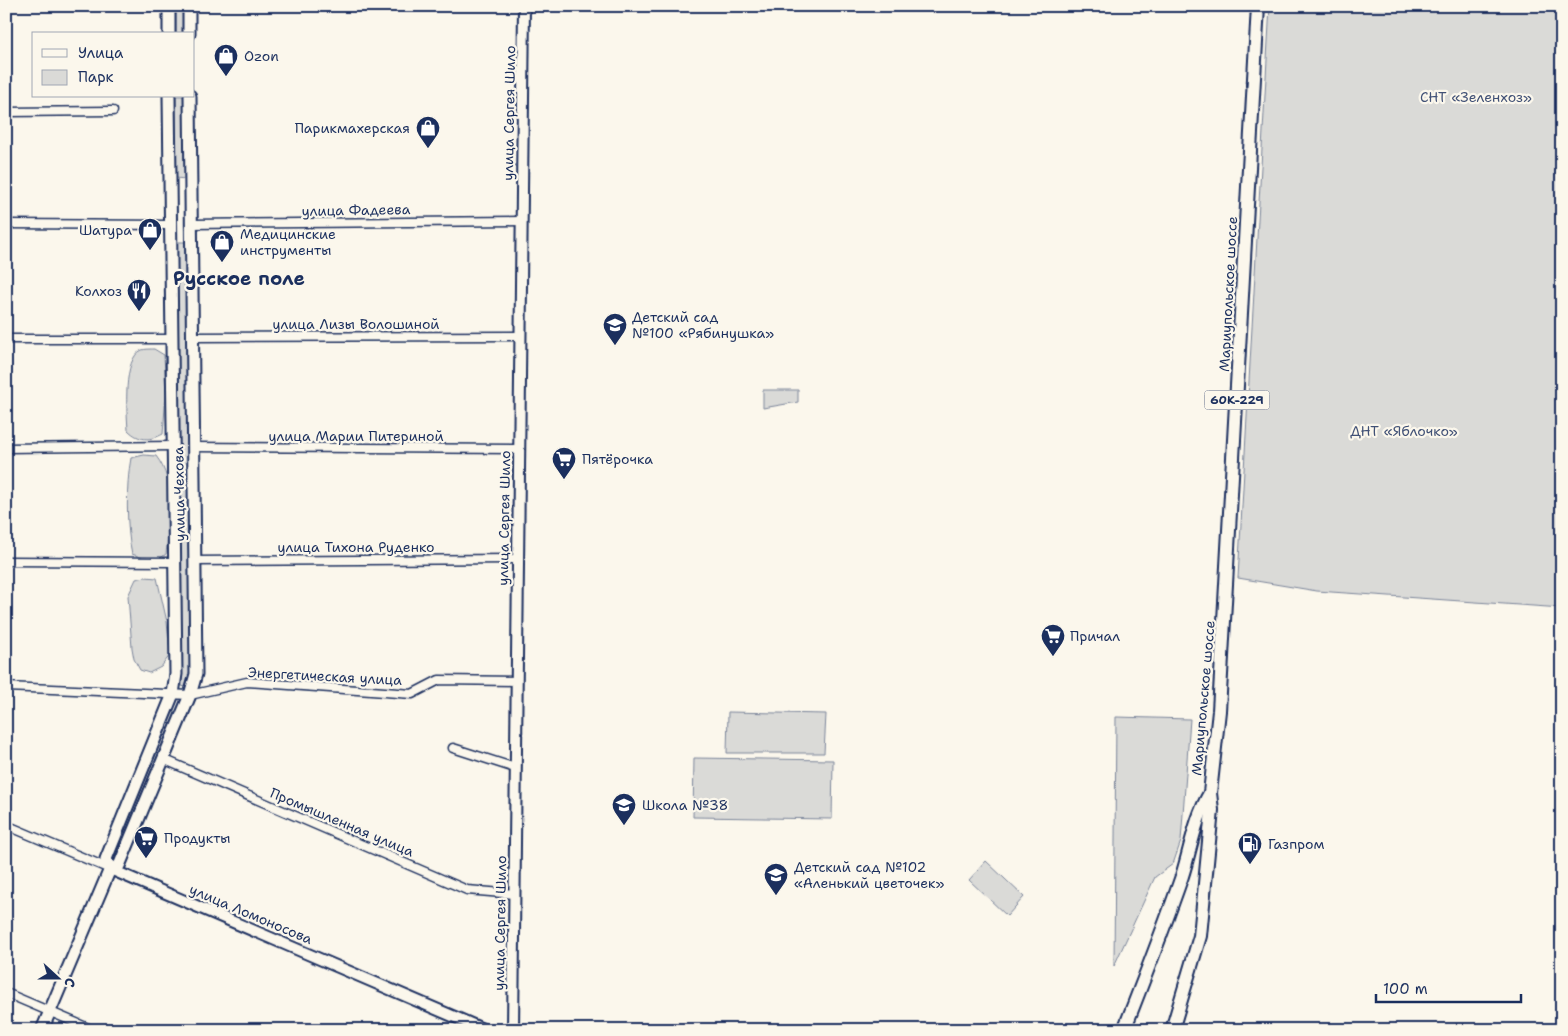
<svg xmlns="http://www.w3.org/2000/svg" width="1568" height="1036" font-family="'Shantell Sans',sans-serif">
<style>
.green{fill:#dadad7;stroke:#7a849a}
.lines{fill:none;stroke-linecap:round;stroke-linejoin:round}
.minor-casing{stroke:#1b2f5e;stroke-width:11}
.tertiary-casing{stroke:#1b2f5e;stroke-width:14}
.secondary-casing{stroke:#1b2f5e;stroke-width:15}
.primary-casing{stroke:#1b2f5e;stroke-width:16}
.minor{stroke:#fbf7ec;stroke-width:8}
.tertiary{stroke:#fbf7ec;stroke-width:10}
.secondary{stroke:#fbf7ec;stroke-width:11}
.primary{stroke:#fbf7ec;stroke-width:12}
.labels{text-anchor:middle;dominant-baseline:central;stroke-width:4.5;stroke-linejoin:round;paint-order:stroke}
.shield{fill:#fbf7ec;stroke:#5e6b89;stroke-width:1}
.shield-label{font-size:12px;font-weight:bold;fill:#1b2f5e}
.poi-label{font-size:14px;fill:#1b2f5e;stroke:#fbf7ec;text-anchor:start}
.park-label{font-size:14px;fill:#415176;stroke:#fbf7ec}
.street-label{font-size:14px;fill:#1b2f5e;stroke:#fbf7ec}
.district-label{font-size:19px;font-weight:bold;fill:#1b2f5e;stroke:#fbf7ec}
</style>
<rect width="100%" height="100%" fill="#fbf7ec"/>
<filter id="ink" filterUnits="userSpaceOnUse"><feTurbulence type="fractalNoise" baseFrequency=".02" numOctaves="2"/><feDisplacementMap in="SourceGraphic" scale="10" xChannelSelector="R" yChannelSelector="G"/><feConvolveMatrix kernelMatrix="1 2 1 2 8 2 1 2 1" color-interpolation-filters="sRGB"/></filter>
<g filter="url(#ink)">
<g class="green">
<rect x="176" y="6" width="9" height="28"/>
<polygon points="1270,6 1562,6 1562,608 1317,591 1238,578"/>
<polygon points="176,96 185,96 185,179 176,178"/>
<polygon points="177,242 186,242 191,661 190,676 185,687 182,686"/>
<path d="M 154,349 L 164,355 L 166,394 L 163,434 C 150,441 139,441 128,430 C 127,413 122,358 142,350 C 145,349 151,349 154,349 Z"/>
<polygon points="763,390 798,390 798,402 763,408"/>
<path d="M 144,455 L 156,456 C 177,483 169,522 166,554 L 155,562 L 132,554 C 126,528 126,484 131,458 Z"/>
<polygon points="145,577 157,578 167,622 170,655 161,667 149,673 140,670 134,659 132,648 128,596 136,579"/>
<polygon points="172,712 177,714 122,847 116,844"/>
<polygon points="728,712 826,714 824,753 727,753"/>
<polygon points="1116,717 1190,719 1181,841 1173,864 1155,877 1114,966"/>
<polygon points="694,758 833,760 832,819 693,817"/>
<polygon points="986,861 1024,897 1007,916 969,880"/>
</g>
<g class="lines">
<defs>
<g id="minor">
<polyline points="6,112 113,111"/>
<polyline points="6,224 170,225"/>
<polyline points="190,224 522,221"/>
<polyline points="192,337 520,336"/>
<polyline points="6,339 172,339"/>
<polyline points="193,447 519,449"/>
<polyline points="6,448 173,446"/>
<polyline points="6,561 175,562"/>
<polyline points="195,561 518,559"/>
<polyline points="6,687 190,695 247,682 412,694 439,680 516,681"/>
<polyline points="453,748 515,768"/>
<polyline points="163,759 467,890 514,894"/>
<polyline points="6,825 110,869"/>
<polyline points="6,993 93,1030"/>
</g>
<g id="tertiary">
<polyline points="110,869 485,1030"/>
<polyline points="513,1030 524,6"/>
</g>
<g id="secondary">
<polyline points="169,6 169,34"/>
<polyline points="189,6 189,34"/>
<polyline points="110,869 119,866 190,695 196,674 190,96"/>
<polyline points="42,1030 110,869 106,859 173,694 176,674 169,96"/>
</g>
<g id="primary">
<path d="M 1124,1030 C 1144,979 1164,928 1182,876 C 1191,848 1195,818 1210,793"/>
<polyline points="1172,1030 1200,936 1212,810 1210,793 1219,711 1258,6"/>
</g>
</defs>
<use href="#minor" class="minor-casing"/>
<use href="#tertiary" class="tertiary-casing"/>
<use href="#secondary" class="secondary-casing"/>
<use href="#primary" class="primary-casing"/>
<use href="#minor" class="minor"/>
<use href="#tertiary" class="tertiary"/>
<use href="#secondary" class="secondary"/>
<use href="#primary" class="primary"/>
</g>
</g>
<defs>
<symbol id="shop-pin" viewBox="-11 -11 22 30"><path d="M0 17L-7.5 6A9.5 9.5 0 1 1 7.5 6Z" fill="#1b2f5e" stroke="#fbf7ec"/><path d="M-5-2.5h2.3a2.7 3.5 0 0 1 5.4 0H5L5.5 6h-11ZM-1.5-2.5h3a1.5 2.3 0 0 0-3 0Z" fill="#fff"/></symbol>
<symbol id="restaurant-pin" viewBox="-11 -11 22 30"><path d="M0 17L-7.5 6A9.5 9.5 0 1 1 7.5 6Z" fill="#1b2f5e" stroke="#fbf7ec"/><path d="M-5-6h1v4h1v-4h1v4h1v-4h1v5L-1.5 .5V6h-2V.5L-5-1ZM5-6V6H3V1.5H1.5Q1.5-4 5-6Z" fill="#fff"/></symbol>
<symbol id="school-pin" viewBox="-11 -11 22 30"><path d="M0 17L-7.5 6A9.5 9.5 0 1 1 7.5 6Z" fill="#1b2f5e" stroke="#fbf7ec"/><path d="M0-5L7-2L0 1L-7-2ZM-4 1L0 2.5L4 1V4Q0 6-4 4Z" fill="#fff"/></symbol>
<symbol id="supermarket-pin" viewBox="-11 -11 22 30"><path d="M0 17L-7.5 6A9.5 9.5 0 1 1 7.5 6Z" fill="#1b2f5e" stroke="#fbf7ec"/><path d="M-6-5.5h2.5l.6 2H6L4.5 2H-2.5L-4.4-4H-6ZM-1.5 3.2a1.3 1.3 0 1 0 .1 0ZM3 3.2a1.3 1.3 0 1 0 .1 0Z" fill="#fff"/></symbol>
<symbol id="fuel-pin" viewBox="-11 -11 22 30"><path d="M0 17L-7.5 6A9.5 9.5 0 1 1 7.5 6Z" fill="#1b2f5e" stroke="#fbf7ec"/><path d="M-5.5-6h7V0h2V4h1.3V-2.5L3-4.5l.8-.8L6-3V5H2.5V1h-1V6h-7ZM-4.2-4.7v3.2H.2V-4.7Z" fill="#fff"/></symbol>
</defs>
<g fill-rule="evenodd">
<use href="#shop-pin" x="212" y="42" width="28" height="38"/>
<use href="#shop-pin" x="414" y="114" width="28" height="38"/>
<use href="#shop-pin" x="136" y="216" width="28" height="38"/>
<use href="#shop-pin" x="208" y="228" width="28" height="38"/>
<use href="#restaurant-pin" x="125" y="277" width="28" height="38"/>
<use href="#school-pin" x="601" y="311" width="28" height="38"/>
<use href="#supermarket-pin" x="550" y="445" width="28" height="38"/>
<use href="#supermarket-pin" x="1039" y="622" width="28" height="38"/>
<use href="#school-pin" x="610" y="791" width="28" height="38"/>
<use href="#supermarket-pin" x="132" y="824" width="28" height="38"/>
<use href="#fuel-pin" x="1236" y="830" width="28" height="38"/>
<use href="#school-pin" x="762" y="861" width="28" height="38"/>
</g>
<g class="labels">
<rect class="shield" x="1204.5" y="390.5" width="65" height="19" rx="4"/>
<g class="shield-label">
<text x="1237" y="400">60К-229</text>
</g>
<g class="poi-label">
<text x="244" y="56">Ozon</text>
<text x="410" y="128" text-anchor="end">Парикмахерская</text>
<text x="132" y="230" text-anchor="end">Шатура</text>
<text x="240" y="234">Медицинские<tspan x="240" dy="16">инструменты</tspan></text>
<text x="122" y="291" text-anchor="end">Колхоз</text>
<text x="632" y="317">Детский сад<tspan x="632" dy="16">№100 «Рябинушка»</tspan></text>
<text x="582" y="459">Пятёрочка</text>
<text x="1070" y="636">Причал</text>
<text x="642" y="805">Школа №38</text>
<text x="164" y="838">Продукты</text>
<text x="1268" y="844">Газпром</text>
<text x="794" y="867">Детский сад №102<tspan x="794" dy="16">«Аленький цветочек»</tspan></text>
</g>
<g class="park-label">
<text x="1476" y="97">СНТ «Зеленхоз»</text>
<text x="1404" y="431">ДНТ «Яблочко»</text>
</g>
<g class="street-label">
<text transform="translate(509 113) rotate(-89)">улица Сергея Шило</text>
<text transform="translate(356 210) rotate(-1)">улица Фадеева</text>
<text transform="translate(1228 294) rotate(-87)">Мариупольское шоссе</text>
<text x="356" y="324">улица Лизы Волошиной</text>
<text x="356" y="436">улица Марии Питериной</text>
<text transform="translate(179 494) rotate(-91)">улица Чехова</text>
<text transform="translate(504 518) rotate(-89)">улица Сергея Шило</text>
<text x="356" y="547">улица Тихона Руденко</text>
<text transform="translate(325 676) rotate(3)">Энергетическая улица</text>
<text transform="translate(1203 698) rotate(-85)">Мариупольское шоссе</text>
<text transform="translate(342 822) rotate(23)">Промышленная улица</text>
<text transform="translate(251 914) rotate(23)">улица Ломоносова</text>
<text transform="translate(500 923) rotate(-89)">улица Сергея Шило</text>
</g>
<g class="district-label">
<text x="239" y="278">Русское поле</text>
</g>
</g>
<rect width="1568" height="1036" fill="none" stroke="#fbf7ec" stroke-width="25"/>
<rect x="12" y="12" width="1543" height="1011" fill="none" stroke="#1b2f5e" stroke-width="2" filter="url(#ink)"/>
<rect x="32" y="32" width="162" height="65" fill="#fbf7ec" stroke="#a1a7b3"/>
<rect x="42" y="49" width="25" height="8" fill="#fbf7ec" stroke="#a1a7b3"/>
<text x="78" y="58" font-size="15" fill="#1b2f5e">Улица</text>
<rect x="42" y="70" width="25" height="15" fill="#dadad7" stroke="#a1a7b3"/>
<text x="78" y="82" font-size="15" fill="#1b2f5e">Парк</text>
<g transform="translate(58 978) rotate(111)" stroke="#fbf7ec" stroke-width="4" paint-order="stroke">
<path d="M0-4L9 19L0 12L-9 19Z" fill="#1b2f5e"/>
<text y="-8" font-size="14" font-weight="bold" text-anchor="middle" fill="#1b2f5e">С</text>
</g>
<path d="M1376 994v8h145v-8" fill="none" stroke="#1b2f5e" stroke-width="2.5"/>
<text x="1383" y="994" font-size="15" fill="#1b2f5e" stroke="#fbf7ec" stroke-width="4" paint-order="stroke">100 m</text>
</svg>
